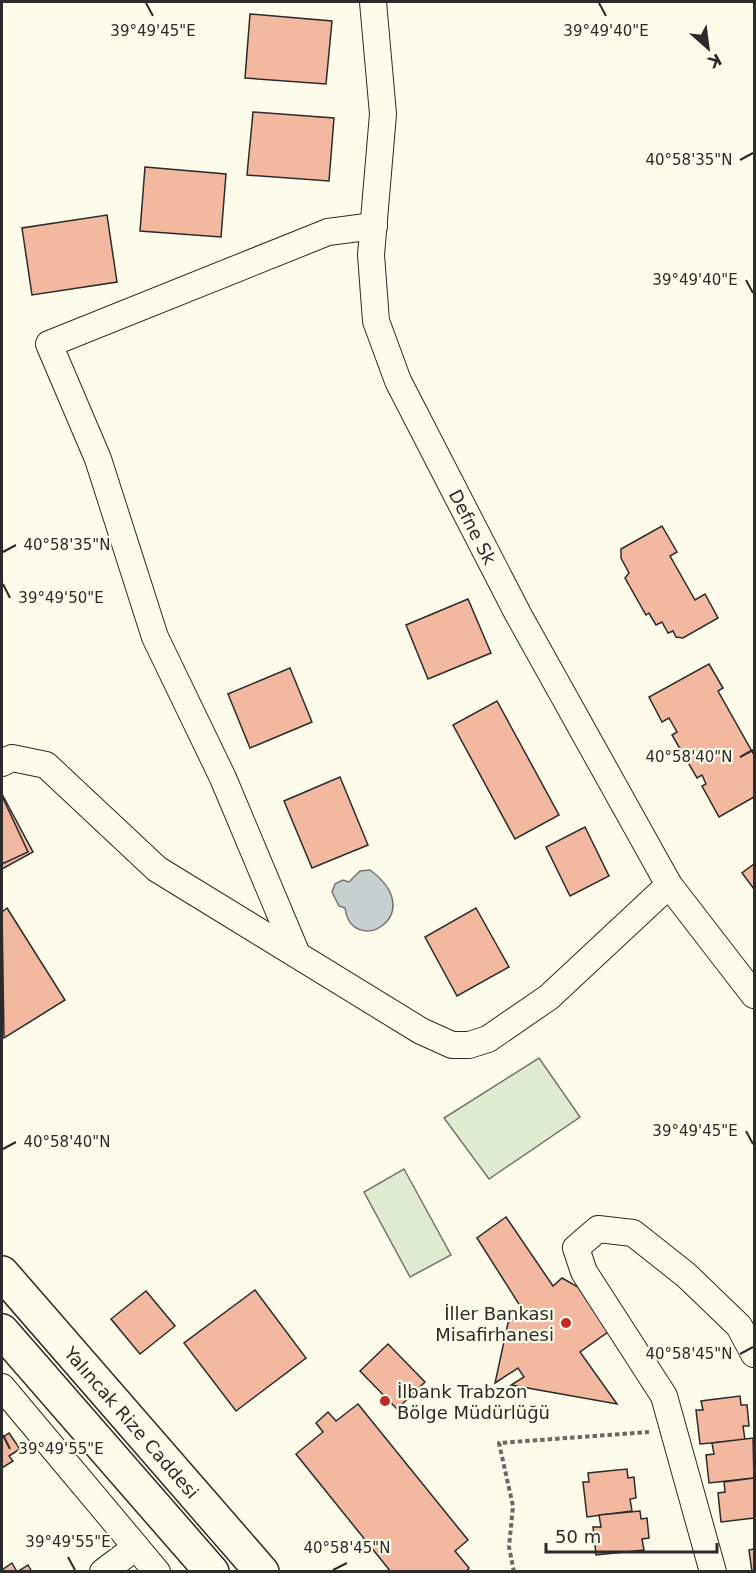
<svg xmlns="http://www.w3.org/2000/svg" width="756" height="1573" font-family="'DejaVu Sans',sans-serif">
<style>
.green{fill:#deebd1;stroke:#74746e;stroke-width:1.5}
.water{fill:#c7d0d0;stroke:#74746e;stroke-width:1.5}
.building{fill:#f2b8a0;stroke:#2b2b2b;stroke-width:1.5}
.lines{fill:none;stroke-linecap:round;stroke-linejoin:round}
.minor-casing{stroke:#2b2b2b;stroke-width:28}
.highway-casing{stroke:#2b2b2b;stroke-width:36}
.path{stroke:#6a6964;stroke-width:4;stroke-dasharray:4.5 3;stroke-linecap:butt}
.minor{stroke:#fdfbea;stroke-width:26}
.highway{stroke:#fdfbea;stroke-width:33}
.ticks{fill:none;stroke:#2b2b2b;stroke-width:2}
.poi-dot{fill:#c62828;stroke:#fdfbea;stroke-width:2}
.labels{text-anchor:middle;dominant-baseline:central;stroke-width:4.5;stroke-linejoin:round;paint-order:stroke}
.street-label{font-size:18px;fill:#2b2b2b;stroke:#fdfbea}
.poi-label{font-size:18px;fill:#2b2b2b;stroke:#fdfbea;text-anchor:end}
.ticks-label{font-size:15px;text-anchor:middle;fill:#2b2b2b;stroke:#fdfbea;stroke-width:4.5;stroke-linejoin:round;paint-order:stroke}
</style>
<rect width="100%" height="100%" fill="#fdfbea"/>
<g class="green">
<polygon points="539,1058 580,1117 489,1179 444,1118"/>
<polygon points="404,1169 451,1255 410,1277 364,1192"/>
</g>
<path class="water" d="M 370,870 C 431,915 352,959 345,908 L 339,906 L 332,892 L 335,884 L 343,880 L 349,882 L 360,871 Z"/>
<g class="building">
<polygon points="250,14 332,21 326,84 245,78"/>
<polygon points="253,112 334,118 329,181 247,175"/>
<polygon points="145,167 226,174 221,237 140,231"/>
<polygon points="107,215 117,282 32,295 22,228"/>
<polygon points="662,526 677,552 670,556 695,600 705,594 718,618 683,638 676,637 673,631 668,633 662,622 656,625 649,613 646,615 625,578 629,573 621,558 621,549"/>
<polygon points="468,599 491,653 428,679 406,625"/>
<polygon points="709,664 723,688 718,691 754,755 754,797 719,817 702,786 706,784 702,775 697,778 672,735 677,732 669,718 662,722 649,697"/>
<polygon points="290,668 312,722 250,748 228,694"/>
<polygon points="497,701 559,815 515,839 453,725"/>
<polygon points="340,777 368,845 312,868 284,801"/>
<polygon points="2,794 33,852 2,869"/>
<polygon points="2,796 28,852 2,864"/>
<polygon points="585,827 609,876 570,896 546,847"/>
<polygon points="754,864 754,889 742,873"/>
<polygon points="7,908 65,1000 4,1038 2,912"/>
<polygon points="476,908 509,967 457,996 425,937"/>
<polygon points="506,1217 553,1286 562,1278 578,1287 608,1332 580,1352 617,1404 511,1385 524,1377 518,1368 495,1383 508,1323 524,1312 477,1238"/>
<polygon points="255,1290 306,1358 236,1411 184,1343"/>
<polygon points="146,1291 175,1326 140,1354 111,1319"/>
<polygon points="388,1344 425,1382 397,1409 360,1371"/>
<polygon points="740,1396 741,1405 747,1405 749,1426 743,1426 745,1440 700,1444 696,1410 703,1410 701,1401"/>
<polygon points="358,1404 468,1540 455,1551 469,1568 466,1572 391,1572 296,1454 323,1432 316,1423 328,1412 336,1421"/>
<polygon points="9,1433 20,1449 9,1456 13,1461 2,1468 2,1438"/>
<polygon points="753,1438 754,1478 709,1483 706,1455 714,1454 712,1443"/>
<polygon points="627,1469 628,1478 634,1477 636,1498 630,1499 632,1511 587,1517 583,1482 589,1482 588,1473"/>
<polygon points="754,1478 754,1518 721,1522 718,1493 725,1492 724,1482"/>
<polygon points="640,1511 641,1519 647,1518 649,1538 642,1539 644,1550 596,1555 593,1527 601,1527 599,1515"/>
<polygon points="754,1549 754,1572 752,1572 749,1550"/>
<polygon points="12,1563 17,1572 2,1572 2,1570"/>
<polygon points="28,1565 32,1572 17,1572"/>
</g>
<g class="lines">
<defs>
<g id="minor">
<path id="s1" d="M 373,2 L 383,114 L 371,255 L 376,321 L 398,381 L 518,614 L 669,885 L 754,995"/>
<polyline points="2,763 12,758 46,765 157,869 421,1031 452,1045 469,1045 488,1039 549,997 669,885"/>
<polyline points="296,952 223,778 155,637 98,459 49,344 328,232 374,226"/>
<polyline points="2,1387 157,1572"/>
<polyline points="103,1572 136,1547"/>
<polyline points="713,1572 664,1396 584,1272 576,1248 598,1229 633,1233 686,1275 739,1326 754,1354"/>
</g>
<g id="highway">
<path id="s2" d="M 2,1273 L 262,1572"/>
<polyline points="2,1331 212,1572"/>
</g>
</defs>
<use href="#minor" class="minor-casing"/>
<use href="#highway" class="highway-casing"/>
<polyline class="path" points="514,1572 509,1547 513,1506 499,1443 649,1432"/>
<use href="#minor" class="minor"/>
<use href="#highway" class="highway"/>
</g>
<path class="ticks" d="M 146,3 L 153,16M 599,3 L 606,16M 740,160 L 753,153M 746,280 L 753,293M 3,552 L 16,545M 3,584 L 10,598M 740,757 L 753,750M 746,1131 L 753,1144M 3,1149 L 16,1142M 740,1354 L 753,1347M 3,1435 L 10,1449M 68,1557 L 75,1570M 333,1570 L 347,1563"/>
<g class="poi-dot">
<circle cx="566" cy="1323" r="6"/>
<circle cx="385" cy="1401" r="6"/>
</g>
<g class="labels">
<g class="street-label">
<text stroke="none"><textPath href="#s1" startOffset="548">Defne Sk</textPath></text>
<text stroke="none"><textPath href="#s2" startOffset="198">Yalıncak Rize Caddesi</textPath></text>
</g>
<g class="poi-label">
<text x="554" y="1313">İller Bankası<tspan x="554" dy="21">Misafirhanesi</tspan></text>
<text x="397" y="1391" text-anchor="start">İlbank Trabzon<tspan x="397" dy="21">Bölge Müdürlüğü</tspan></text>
</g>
</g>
<g class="ticks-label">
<text x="153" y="36">39°49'45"E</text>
<text x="606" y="36">39°49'40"E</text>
<text x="689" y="165">40°58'35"N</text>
<text x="695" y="285">39°49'40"E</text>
<text x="67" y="550">40°58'35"N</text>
<text x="61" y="603">39°49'50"E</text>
<text x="689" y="762">40°58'40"N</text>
<text x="695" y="1136">39°49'45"E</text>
<text x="67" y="1147">40°58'40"N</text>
<text x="689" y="1359">40°58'45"N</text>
<text x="61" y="1454">39°49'55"E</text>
<text x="68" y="1547">39°49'55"E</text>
<text x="347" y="1553">40°58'45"N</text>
</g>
<rect width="756" height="1573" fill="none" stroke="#2b2b2b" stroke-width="6"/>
<g transform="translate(708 48) rotate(152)" stroke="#fdfbea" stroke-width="4.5" paint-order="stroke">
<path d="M0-4.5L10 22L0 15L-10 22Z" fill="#2b2b2b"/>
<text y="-9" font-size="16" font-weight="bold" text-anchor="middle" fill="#2b2b2b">K</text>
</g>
<path d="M546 1543v9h171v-9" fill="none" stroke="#2b2b2b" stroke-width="3"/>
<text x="555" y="1543" font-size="18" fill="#2b2b2b" stroke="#fdfbea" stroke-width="4.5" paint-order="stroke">50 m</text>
</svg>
